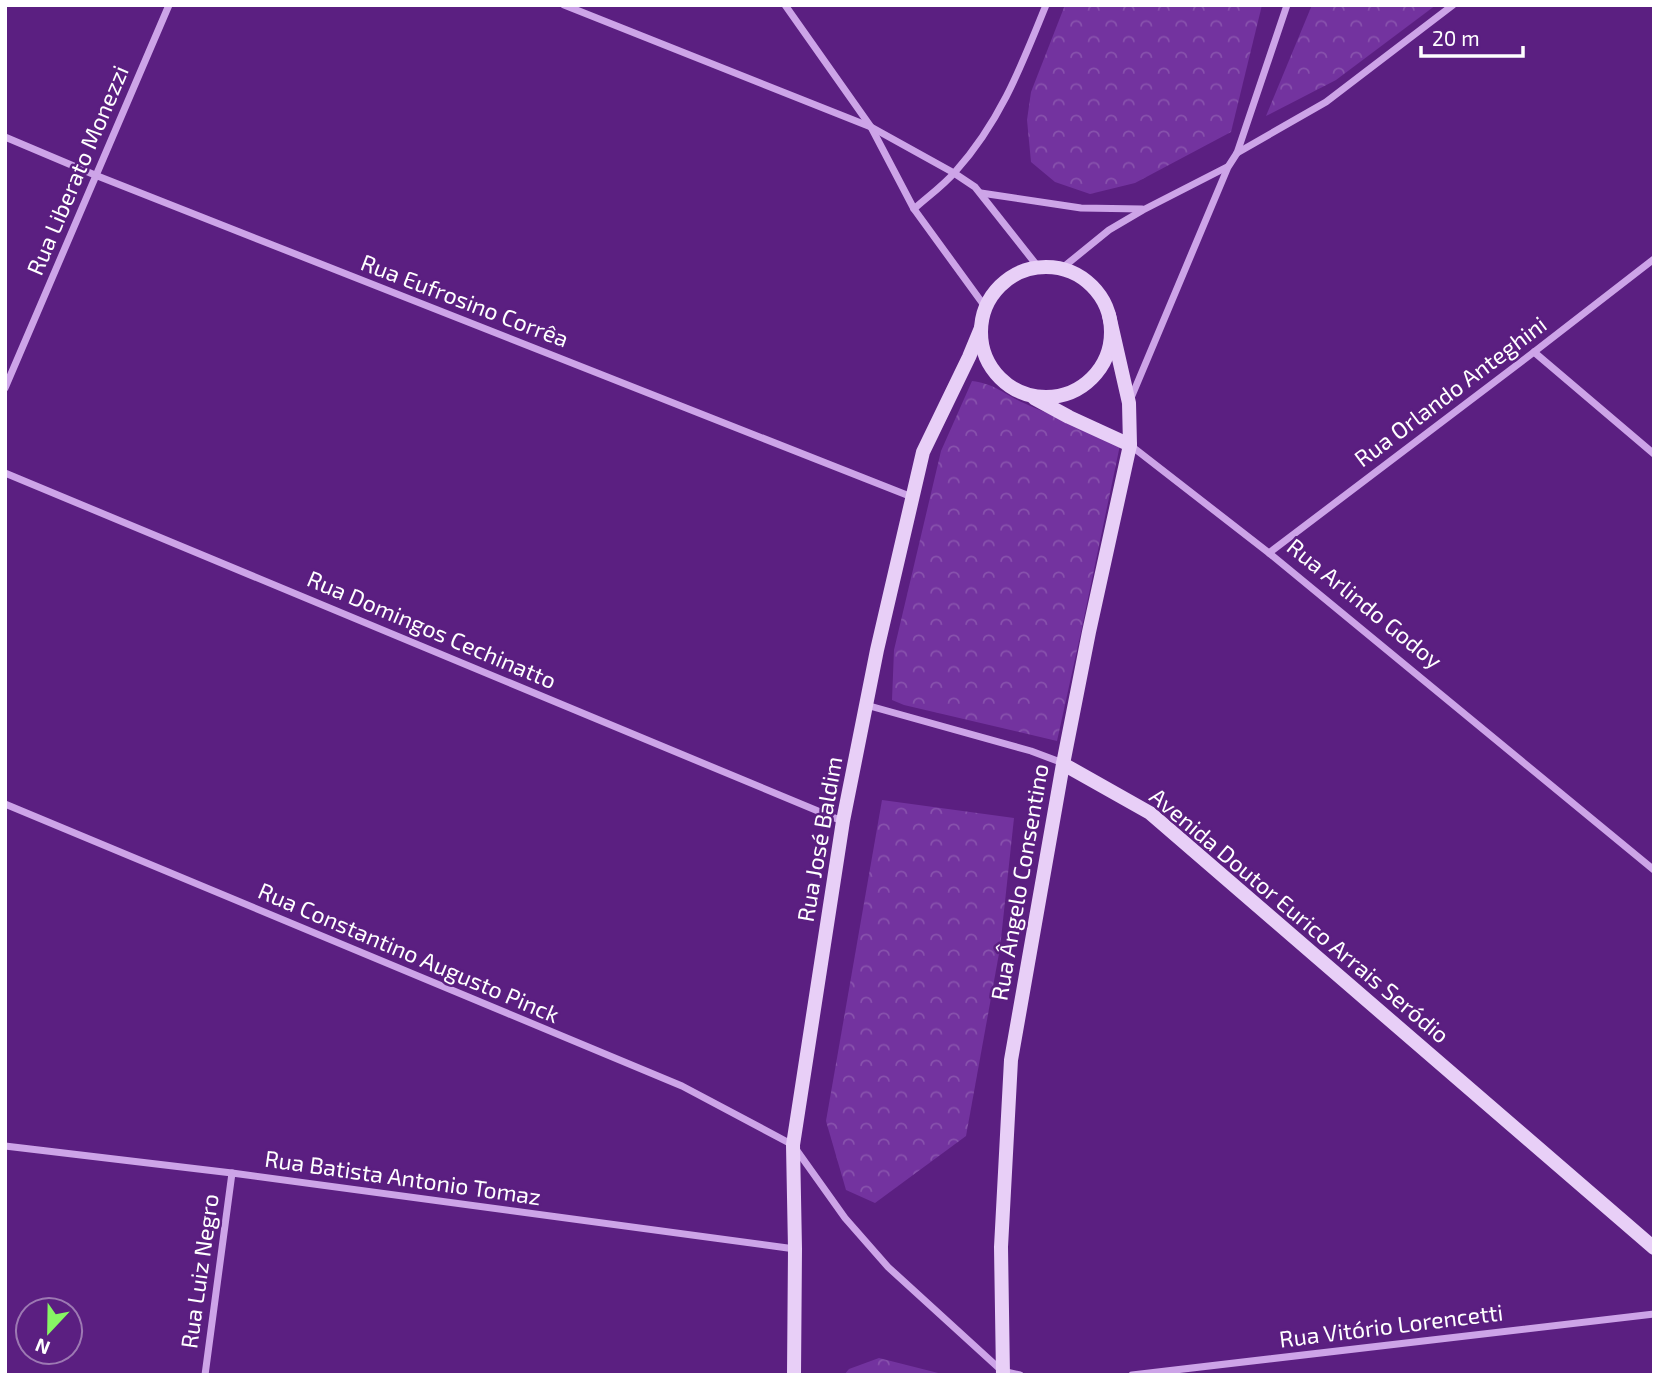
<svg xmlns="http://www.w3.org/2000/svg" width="1659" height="1380" font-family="'Exo 2',sans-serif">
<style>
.park{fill:url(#park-crowns)}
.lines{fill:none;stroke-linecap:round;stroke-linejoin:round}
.street{stroke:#cda4e8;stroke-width:7}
.secondary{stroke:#e8cff7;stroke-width:14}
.labels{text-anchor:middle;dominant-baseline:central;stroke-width:5;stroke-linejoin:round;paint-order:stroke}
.street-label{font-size:23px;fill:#fff;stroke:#5b1f81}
</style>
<defs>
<pattern id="park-crowns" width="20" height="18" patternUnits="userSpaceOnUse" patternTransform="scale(1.75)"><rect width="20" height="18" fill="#73339f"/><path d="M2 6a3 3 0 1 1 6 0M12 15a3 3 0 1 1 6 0" fill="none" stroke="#8852ad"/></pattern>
</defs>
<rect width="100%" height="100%" fill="#5b1f81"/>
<g class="park">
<polygon points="1065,5 1262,5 1231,132 1135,183 1090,194 1055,182 1031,162 1027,120 1031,92"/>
<polygon points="1312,5 1436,5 1336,80 1266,116"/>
<path d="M 972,381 C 996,384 1005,395 1026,404 C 1041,411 1056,416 1071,422 C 1088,429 1104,437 1120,445 L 1081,632 L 1057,741 L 904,705 L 892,700 L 894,650 L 941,451 Z"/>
<polygon points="882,800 1014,818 1000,948 966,1136 875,1203 846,1190 826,1121"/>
<polygon points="879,1358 946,1375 844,1375 849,1369"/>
</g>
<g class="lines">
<g class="street">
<polyline points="564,5 871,127 954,173 975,187 1039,268"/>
<polyline points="785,5 871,127 914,209 986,308"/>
<polyline points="5,137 95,175 912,497"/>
<polyline points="1237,153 1326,102 1453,5"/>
<polyline points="981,193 1081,208 1142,209"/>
<path d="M 914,209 C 927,197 943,186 955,172 C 1000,122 1021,67 1046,5"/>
<polyline points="1061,269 1109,230 1143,210 1227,167"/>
<polyline points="1534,352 1654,454"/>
<polyline points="5,388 169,5"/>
<polyline points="1131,398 1228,167 1237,153 1287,5"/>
<polyline points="1130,445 1269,553 1654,870"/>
<polyline points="5,473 842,821"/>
<polyline points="1269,553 1534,352 1654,259"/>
<polyline points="866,705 1031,751 1063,763"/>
<polyline points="5,804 682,1086 793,1145 845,1218 888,1267 1002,1371 1020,1375"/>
<polyline points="5,1146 232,1173 795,1249"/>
<polyline points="205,1375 232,1173"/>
<polyline points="1132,1375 1654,1314"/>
</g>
<g class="secondary">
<circle cx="1046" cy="332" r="65"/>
<polyline points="1034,398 1069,417 1130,445"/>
<polyline points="1063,764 1150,813 1654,1248"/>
<polyline points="794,1375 795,1249 793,1145 843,821 877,650 923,452 969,357 981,328"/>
<polyline points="1003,1375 1001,1247 1011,1060 1063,764 1089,632 1130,445 1129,403 1109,315"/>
</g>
</g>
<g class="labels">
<g class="street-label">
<text transform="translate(77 170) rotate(-67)">Rua Liberato Monezzi</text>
<text transform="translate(465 300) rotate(21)">Rua Eufrosino Corrêa</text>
<text transform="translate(1450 391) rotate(-37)">Rua Orlando Anteghini</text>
<text transform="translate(1365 603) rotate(39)">Rua Arlindo Godoy</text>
<text transform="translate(432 629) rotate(23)">Rua Domingos Cechinatto</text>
<text transform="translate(819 839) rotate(-80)">Rua José Baldim</text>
<text transform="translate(1019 882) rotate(-80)">Rua Ângelo Consentino</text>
<text transform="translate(1300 915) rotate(40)">Avenida Doutor Eurico Arrais Seródio</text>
<text transform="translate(409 952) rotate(23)">Rua Constantino Augusto Pinck</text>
<text transform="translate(403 1177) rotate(8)">Rua Batista Antonio Tomaz</text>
<text transform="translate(199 1271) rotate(-82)">Rua Luiz Negro</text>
<text transform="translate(1391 1325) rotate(-7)">Rua Vitório Lorencetti</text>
</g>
</g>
<rect width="1659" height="1380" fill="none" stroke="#ffffff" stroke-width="14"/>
<g transform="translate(49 1331) rotate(202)"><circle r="33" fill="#5b1f81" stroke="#9d79b3" stroke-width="2"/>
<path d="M0-5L12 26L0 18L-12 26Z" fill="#87f664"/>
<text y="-10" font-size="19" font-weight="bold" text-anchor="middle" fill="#ffffff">N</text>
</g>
<path d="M1421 46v10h102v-10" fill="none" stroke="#ffffff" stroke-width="3.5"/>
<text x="1432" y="46" font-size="21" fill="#ffffff" stroke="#5b1f81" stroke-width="5" paint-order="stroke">20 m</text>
</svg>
